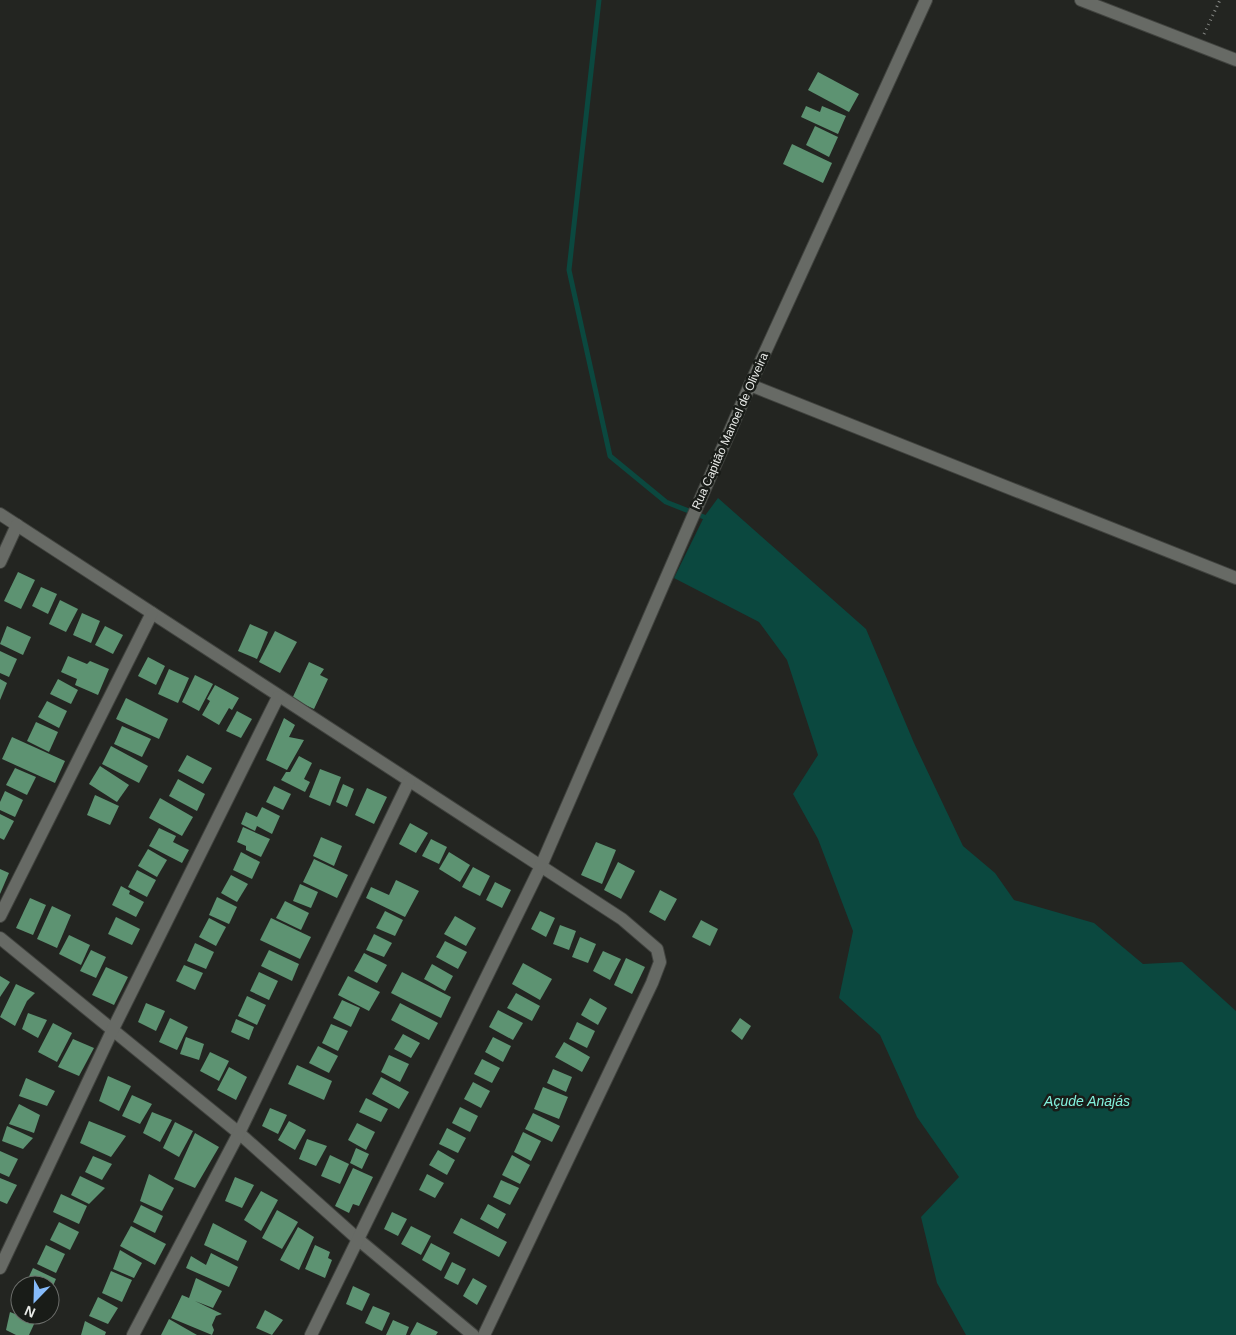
<svg xmlns="http://www.w3.org/2000/svg" width="1236" height="1335" font-family="Arial,sans-serif">
<style>
.water{fill:#0b483f}
.lines{fill:none;stroke-linecap:round;stroke-linejoin:round}
.stream{stroke:#0b483f;stroke-width:5}
.building{fill:#5d9372}
.minor-casing{stroke:#41433f;stroke-width:14}
.path{stroke:#898b88;stroke-width:3;stroke-dasharray:1 4;stroke-linecap:butt}
.minor{stroke:#676a65;stroke-width:12}
.labels{text-anchor:middle;dominant-baseline:central;stroke-width:5;stroke-linejoin:round;paint-order:stroke}
.street-label{font-size:12px;fill:#e8eae7;stroke:#191c18}
.water-label{font-size:14px;font-style:italic;fill:#83f1dd;stroke:#191c18}
</style>
<rect width="100%" height="100%" fill="#232521"/>
<polygon class="water" points="718,498 866,629 914,743 963,846 995,873 1014,900 1094,923 1143,964 1182,962 1236,1011 1236,1335 966,1335 937,1283 921,1217 959,1177 917,1117 880,1035 839,998 853,931 818,839 793,794 818,755 787,660 759,622 674,578 704,517"/>
<g class="lines">
<polyline class="stream" points="599,0 569,270 610,456 666,502 704,517"/>
</g>
<g class="building">
<polygon points="818,72 859,94 849,112 808,90"/>
<polygon points="806,106 820,112 822,106 846,116 838,134 801,117"/>
<polygon points="815,126 838,137 829,157 806,145"/>
<polygon points="792,144 832,163 823,183 783,164"/>
<polygon points="18,572 35,580 21,609 4,601"/>
<polygon points="41,587 57,594 48,614 32,606"/>
<polygon points="60,600 78,609 66,632 49,624"/>
<polygon points="82,613 100,621 91,643 73,635"/>
<polygon points="250,624 268,632 257,659 238,651"/>
<polygon points="7,626 31,637 23,655 0,644"/>
<polygon points="105,626 123,635 113,654 95,645"/>
<polygon points="275,631 297,642 280,673 259,662"/>
<polygon points="0,651 17,659 9,677 0,673"/>
<polygon points="68,656 87,664 90,661 109,669 98,695 75,685 77,679 61,672"/>
<polygon points="148,657 165,666 156,685 138,676"/>
<polygon points="309,662 324,669 320,675 328,679 314,709 292,699"/>
<polygon points="169,669 189,678 178,703 158,694"/>
<polygon points="195,675 213,684 199,711 182,702"/>
<polygon points="0,679 7,683 0,700"/>
<polygon points="58,679 78,690 71,704 50,694"/>
<polygon points="215,685 239,698 232,710 229,708 219,725 202,715 210,701 207,699"/>
<polygon points="126,698 168,719 159,739 116,719"/>
<polygon points="47,701 67,711 59,728 38,717"/>
<polygon points="237,711 252,719 241,738 226,731"/>
<polygon points="284,718 295,725 289,737 304,740 287,770 266,760"/>
<polygon points="36,722 58,732 49,752 27,741"/>
<polygon points="122,726 151,739 142,757 114,744"/>
<polygon points="12,737 65,761 55,783 2,759"/>
<polygon points="111,746 148,766 139,783 102,764"/>
<polygon points="187,755 212,768 203,784 178,771"/>
<polygon points="299,756 312,763 304,779 310,782 305,792 281,780 286,772 290,772"/>
<polygon points="100,766 129,785 117,802 89,784"/>
<polygon points="15,768 36,777 27,795 6,785"/>
<polygon points="320,769 341,777 330,806 309,797"/>
<polygon points="178,779 205,794 197,811 169,796"/>
<polygon points="343,784 354,789 347,807 336,802"/>
<polygon points="274,786 291,794 283,810 266,802"/>
<polygon points="367,788 387,797 374,824 355,815"/>
<polygon points="5,791 23,800 15,817 0,810 0,802"/>
<polygon points="95,795 119,806 110,825 87,815"/>
<polygon points="160,798 193,817 182,836 149,818"/>
<polygon points="262,807 280,816 272,834 257,826 255,831 241,824 246,812 257,817"/>
<polygon points="0,814 14,821 4,840 0,838"/>
<polygon points="410,823 428,833 416,853 399,844"/>
<polygon points="243,827 270,839 261,857 246,850 246,846 237,842"/>
<polygon points="159,828 176,836 173,842 189,850 182,863 149,846"/>
<polygon points="321,837 342,846 334,866 313,856"/>
<polygon points="431,839 447,847 439,864 422,856"/>
<polygon points="596,842 616,850 602,884 581,875"/>
<polygon points="148,849 167,860 157,877 138,866"/>
<polygon points="241,852 260,862 252,879 233,870"/>
<polygon points="449,852 470,865 460,882 439,869"/>
<polygon points="314,859 348,875 337,898 303,882"/>
<polygon points="618,862 635,871 621,899 604,890"/>
<polygon points="473,867 490,876 480,896 462,887"/>
<polygon points="0,869 9,873 0,894"/>
<polygon points="137,870 156,880 147,897 128,887"/>
<polygon points="231,875 248,884 237,902 221,893"/>
<polygon points="396,880 419,891 405,917 366,898 371,887 389,895"/>
<polygon points="495,882 511,890 502,908 486,900"/>
<polygon points="300,884 318,892 311,908 293,901"/>
<polygon points="121,886 130,891 129,894 144,902 136,917 112,905"/>
<polygon points="660,890 677,899 665,921 649,912"/>
<polygon points="217,897 237,907 229,924 209,915"/>
<polygon points="30,898 46,905 33,935 16,928"/>
<polygon points="285,901 309,913 301,930 276,918"/>
<polygon points="52,906 71,915 57,948 37,939"/>
<polygon points="385,911 403,920 395,936 376,928"/>
<polygon points="540,911 555,918 546,937 531,929"/>
<polygon points="455,916 476,928 466,946 444,934"/>
<polygon points="116,917 140,929 132,945 108,934"/>
<polygon points="209,918 226,927 216,946 199,937"/>
<polygon points="271,918 311,937 300,959 260,940"/>
<polygon points="701,920 718,929 710,946 692,937"/>
<polygon points="560,925 576,931 569,950 553,944"/>
<polygon points="374,934 392,943 384,957 366,950"/>
<polygon points="69,935 90,945 81,965 59,954"/>
<polygon points="580,937 596,944 588,963 572,957"/>
<polygon points="445,941 467,952 458,969 436,957"/>
<polygon points="195,943 214,952 206,969 187,961"/>
<polygon points="91,950 106,957 96,978 80,971"/>
<polygon points="269,950 299,964 292,981 261,966"/>
<polygon points="603,951 621,959 610,980 593,971"/>
<polygon points="364,953 387,965 377,983 354,971"/>
<polygon points="626,958 645,967 632,994 614,985"/>
<polygon points="523,963 552,979 540,1000 512,984"/>
<polygon points="432,964 453,976 445,991 424,979"/>
<polygon points="184,965 203,973 195,990 176,981"/>
<polygon points="106,967 128,977 114,1005 92,995"/>
<polygon points="259,972 278,981 269,1000 250,991"/>
<polygon points="402,972 451,997 441,1018 391,993"/>
<polygon points="0,976 10,982 0,997"/>
<polygon points="348,976 380,992 369,1011 338,995"/>
<polygon points="16,984 35,993 27,1001 15,1026 0,1017"/>
<polygon points="516,993 540,1006 532,1021 507,1008"/>
<polygon points="247,996 266,1005 257,1025 238,1016"/>
<polygon points="590,998 607,1008 598,1025 581,1015"/>
<polygon points="342,1000 360,1008 351,1027 333,1018"/>
<polygon points="146,1003 165,1011 156,1031 138,1022"/>
<polygon points="400,1003 438,1023 429,1040 391,1020"/>
<polygon points="498,1010 523,1023 513,1040 489,1027"/>
<polygon points="28,1013 47,1020 38,1038 22,1029"/>
<polygon points="170,1018 188,1027 177,1050 159,1042"/>
<polygon points="740,1018 751,1026 742,1040 731,1031"/>
<polygon points="236,1019 254,1027 249,1040 231,1032"/>
<polygon points="577,1022 595,1031 587,1048 569,1039"/>
<polygon points="53,1023 72,1033 57,1062 38,1052"/>
<polygon points="331,1024 348,1031 338,1051 322,1043"/>
<polygon points="403,1034 420,1043 411,1058 394,1049"/>
<polygon points="186,1037 204,1044 199,1060 180,1054"/>
<polygon points="493,1037 511,1046 503,1062 485,1052"/>
<polygon points="73,1039 94,1048 79,1076 58,1067"/>
<polygon points="564,1042 590,1057 582,1072 555,1057"/>
<polygon points="318,1046 338,1056 329,1073 309,1063"/>
<polygon points="210,1052 229,1061 219,1081 200,1071"/>
<polygon points="389,1055 409,1064 400,1082 381,1072"/>
<polygon points="482,1059 500,1068 492,1083 474,1074"/>
<polygon points="297,1065 332,1081 324,1100 288,1084"/>
<polygon points="229,1067 247,1077 236,1100 217,1090"/>
<polygon points="553,1069 572,1077 566,1092 547,1083"/>
<polygon points="108,1076 131,1086 119,1111 99,1101"/>
<polygon points="381,1077 409,1092 399,1109 372,1094"/>
<polygon points="26,1078 55,1091 47,1106 19,1096"/>
<polygon points="473,1082 490,1091 481,1108 464,1099"/>
<polygon points="543,1087 568,1097 559,1119 534,1109"/>
<polygon points="132,1095 152,1104 140,1124 122,1116"/>
<polygon points="366,1098 388,1109 381,1122 359,1112"/>
<polygon points="19,1104 40,1115 34,1133 9,1124"/>
<polygon points="460,1107 478,1116 470,1132 452,1123"/>
<polygon points="270,1108 287,1115 278,1134 262,1126"/>
<polygon points="152,1112 172,1120 160,1142 143,1133"/>
<polygon points="533,1113 560,1126 552,1142 525,1129"/>
<polygon points="89,1121 126,1136 111,1157 80,1143"/>
<polygon points="289,1121 306,1130 295,1150 278,1140"/>
<polygon points="175,1122 193,1131 179,1157 163,1148"/>
<polygon points="357,1123 375,1132 366,1150 348,1140"/>
<polygon points="7,1126 33,1138 23,1149 2,1141"/>
<polygon points="447,1128 466,1138 458,1153 439,1144"/>
<polygon points="523,1132 541,1141 531,1161 514,1152"/>
<polygon points="195,1133 219,1147 195,1188 174,1179"/>
<polygon points="307,1139 327,1146 316,1166 299,1159"/>
<polygon points="356,1148 369,1154 362,1169 350,1163"/>
<polygon points="438,1150 455,1160 447,1175 429,1165"/>
<polygon points="0,1151 18,1159 9,1177 0,1173"/>
<polygon points="330,1155 349,1164 340,1184 321,1176"/>
<polygon points="512,1155 530,1165 520,1184 502,1175"/>
<polygon points="93,1156 112,1164 102,1180 85,1172"/>
<polygon points="353,1168 373,1177 359,1206 353,1204 349,1213 335,1206"/>
<polygon points="149,1174 174,1188 162,1211 140,1201"/>
<polygon points="427,1174 444,1183 435,1198 419,1190"/>
<polygon points="80,1176 105,1188 89,1204 71,1195"/>
<polygon points="235,1177 254,1185 242,1208 225,1201"/>
<polygon points="0,1178 17,1185 7,1204 0,1201"/>
<polygon points="501,1180 519,1188 510,1205 493,1197"/>
<polygon points="261,1191 278,1200 261,1231 244,1220"/>
<polygon points="61,1194 87,1206 79,1224 53,1212"/>
<polygon points="488,1204 506,1214 498,1229 480,1219"/>
<polygon points="141,1205 163,1216 155,1233 133,1222"/>
<polygon points="277,1210 298,1222 282,1249 262,1238"/>
<polygon points="392,1212 407,1219 398,1236 384,1229"/>
<polygon points="461,1218 507,1242 499,1257 453,1233"/>
<polygon points="59,1222 79,1232 70,1250 50,1240"/>
<polygon points="213,1223 247,1241 238,1261 204,1245"/>
<polygon points="131,1226 166,1244 155,1265 120,1246"/>
<polygon points="411,1226 431,1236 421,1255 401,1244"/>
<polygon points="298,1227 314,1237 299,1270 280,1260"/>
<polygon points="431,1243 450,1253 441,1271 422,1260"/>
<polygon points="46,1245 65,1254 56,1273 37,1264"/>
<polygon points="315,1245 330,1252 328,1258 332,1260 325,1278 305,1269"/>
<polygon points="120,1250 142,1263 134,1278 113,1269"/>
<polygon points="211,1253 238,1267 229,1287 186,1268 191,1256 206,1265"/>
<polygon points="452,1262 466,1269 458,1285 444,1278"/>
<polygon points="33,1268 56,1279 50,1293 50,1285 25,1285"/>
<polygon points="111,1271 132,1280 122,1302 102,1293"/>
<polygon points="196,1278 222,1291 213,1308 195,1301 222,1314 216,1316 212,1325 214,1330 212,1335 171,1318 182,1295 189,1298"/>
<polygon points="473,1278 487,1286 477,1305 463,1296"/>
<polygon points="353,1286 370,1294 362,1311 346,1304"/>
<polygon points="20,1291 20,1310 12,1306"/>
<polygon points="98,1297 118,1308 108,1324 89,1316"/>
<polygon points="373,1306 390,1313 382,1331 365,1323"/>
<polygon points="265,1310 283,1320 272,1335 256,1328"/>
<polygon points="10,1312 35,1322 29,1335 16,1335 6,1330"/>
<polygon points="169,1319 197,1335 161,1335"/>
<polygon points="393,1320 409,1327 406,1335 386,1335"/>
<polygon points="85,1321 106,1332 105,1335 81,1335"/>
<polygon points="417,1322 438,1332 436,1335 410,1335"/>
</g>
<g class="lines">
<defs>
<g id="minor">
<polyline points="1081,0 1236,60"/>
<polyline points="750,385 1236,578"/>
<polyline points="0,514 622,919 657,949 660,962 652,983 484,1335"/>
<polyline points="0,562 17,525"/>
<polyline points="0,916 152,613"/>
<polyline points="0,938 239,1133 360,1241 473,1335"/>
<polyline points="0,1268 113,1029 278,697"/>
<polyline points="133,1335 239,1133 409,781"/>
<polyline points="311,1335 541,866 750,385 926,0"/>
</g>
</defs>
<use href="#minor" class="minor-casing"/>
<polyline class="path" points="1204,34 1220,0"/>
<use href="#minor" class="minor"/>
</g>
<g class="labels">
<g class="street-label">
<text transform="translate(730 431) rotate(-66)">Rua Capitão Manoel de Oliveira</text>
</g>
<g class="water-label">
<text x="1087" y="1101">Açude Anajás</text>
</g>
</g>
<g transform="translate(35 1300) rotate(203)"><circle r="24" fill="#191c18" stroke="#6c6e6b"/>
<path d="M0-4L9 19L0 12L-9 19Z" fill="#86bbfb"/>
<text y="-8" font-size="14" font-weight="bold" text-anchor="middle" fill="#e8eae7">N</text>
</g>
</svg>
